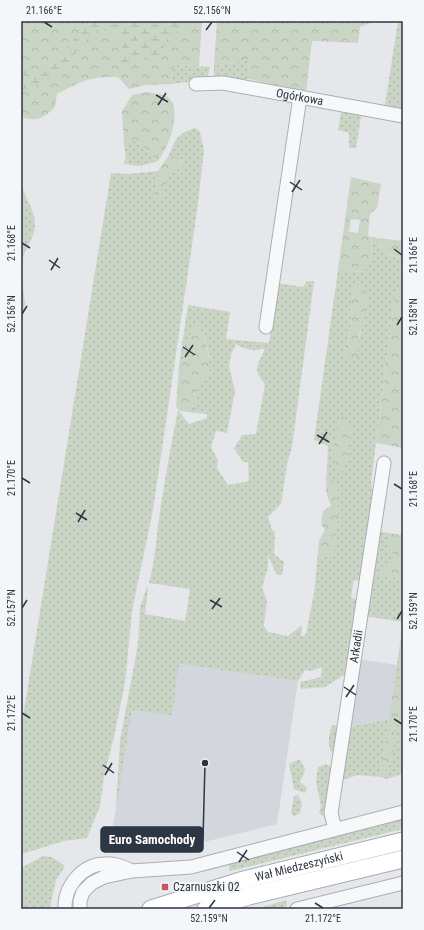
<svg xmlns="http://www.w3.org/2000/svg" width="424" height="930" font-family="'Roboto Condensed',sans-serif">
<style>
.built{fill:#d3d7dd}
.grass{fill:url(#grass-dots);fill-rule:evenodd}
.forest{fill:url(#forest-crowns);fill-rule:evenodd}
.wetland{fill:url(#wetland-marsh)}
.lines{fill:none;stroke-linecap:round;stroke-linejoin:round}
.minor-casing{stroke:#aaaeb5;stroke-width:15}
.major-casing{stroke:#a5acb6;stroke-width:19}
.minor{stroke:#f7f8fa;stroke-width:13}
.major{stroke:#fff;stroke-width:17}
.ticks{fill:none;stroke:#2d3643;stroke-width:1.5}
.poi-dot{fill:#c65468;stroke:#f4f6f9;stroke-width:1.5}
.labels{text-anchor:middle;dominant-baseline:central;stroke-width:3.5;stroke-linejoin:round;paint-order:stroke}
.street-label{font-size:12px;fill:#2d3643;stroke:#f4f6f9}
.poi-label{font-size:12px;fill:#2d3643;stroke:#f4f6f9;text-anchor:start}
.leader{fill:none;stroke:#2d3643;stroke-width:1.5}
.callout-dot{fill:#2d3643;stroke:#f4f6f9;stroke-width:1.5}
.callout{fill:#2d3643;stroke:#2d3643;stroke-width:1.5}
.callout-label{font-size:13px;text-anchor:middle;font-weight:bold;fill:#fff}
.neatline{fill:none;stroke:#2d3643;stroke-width:1.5}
.ticks-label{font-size:10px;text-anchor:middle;fill:#2d3643}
</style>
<defs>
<pattern id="grass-dots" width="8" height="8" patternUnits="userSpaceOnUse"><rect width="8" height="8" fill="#cad5c6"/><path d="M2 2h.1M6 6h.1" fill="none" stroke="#aeb7ab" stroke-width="1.8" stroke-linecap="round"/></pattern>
<pattern id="forest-crowns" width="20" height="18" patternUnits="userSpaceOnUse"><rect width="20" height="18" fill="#cad5c6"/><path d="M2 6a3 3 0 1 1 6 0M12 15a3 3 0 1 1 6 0" fill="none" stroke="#aeb7ab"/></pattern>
<pattern id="wetland-marsh" width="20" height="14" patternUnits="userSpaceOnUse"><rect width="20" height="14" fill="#cad5c6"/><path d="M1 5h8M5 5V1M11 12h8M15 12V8" fill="none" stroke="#aeb7ab"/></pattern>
</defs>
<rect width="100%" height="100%" fill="#e5e7eb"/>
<g class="built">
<polygon points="359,659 397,665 389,719 349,727"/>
<polygon points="179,664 298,681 277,824 196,844 196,847 172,852 110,844 132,710"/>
</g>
<g class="grass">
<polygon points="398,21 403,21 403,115 384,111"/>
<polygon points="250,59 249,79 214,79 214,66"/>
<polygon points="174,65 210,67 207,80 170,84"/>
<polygon points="342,106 362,111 356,148 349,148 349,133 338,130"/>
<path d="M 195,128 L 200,132 L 204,150 L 197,211 L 153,510 L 132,611 L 125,683 L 114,737 L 104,776 L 100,806 L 87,838 L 64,841 L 22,854 L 21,729 L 111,173 L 129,174 L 158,171 L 154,200 L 167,178 L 182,166 L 180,158 L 169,155 C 176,138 177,134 195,128 Z"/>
<path d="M 133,140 C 142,145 149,154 158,161 L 140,166 L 123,164 L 126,158 L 124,143 Z"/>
<path d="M 21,184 C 26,201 40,217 33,235 C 29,246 23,253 21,265 Z"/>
<path d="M 371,237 L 377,238 C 382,254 386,254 401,258 L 401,283 L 395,294 L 371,482 L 374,499 L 361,581 L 354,580 L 351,597 L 357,600 L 358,610 L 349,672 L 325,687 L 301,689 L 300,682 L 321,677 L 322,667 L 312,671 L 305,670 L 298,681 L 179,664 L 172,715 L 132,710 L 116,810 L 120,741 L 138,644 L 140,608 L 147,587 L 148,588 L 145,614 L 185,621 L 190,589 L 149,583 C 155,562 156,540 159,519 C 164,482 171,446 178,410 L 189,424 L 207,418 L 207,414 L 196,413 L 198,383 L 210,357 L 206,341 L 198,325 L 191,332 L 187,353 L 179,365 L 188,305 L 230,312 L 226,339 L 269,343 L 278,283 L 303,287 L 307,281 L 314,281 L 292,447 L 287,464 L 281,504 L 268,517 L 272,530 L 275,532 L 274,554 L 284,562 L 282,575 L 276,574 L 268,555 L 268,567 L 262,588 L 267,600 L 264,626 L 268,632 L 288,636 L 302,625 L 301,637 L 306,634 L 314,593 L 318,552 L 322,558 L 333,553 L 337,527 L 338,508 L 329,479 L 326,484 L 328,446 L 314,440 L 338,270 L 364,272 L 372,259 ZM 361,282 L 361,331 L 356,347 L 345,357 L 352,320 L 350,309 L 355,285 ZM 236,344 C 245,350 255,352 265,348 C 259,365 251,368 265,384 L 256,434 L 242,435 L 234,448 L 243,462 L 248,462 L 249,481 L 228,485 L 217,468 L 218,460 L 211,447 L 216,431 L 227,433 L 235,391 L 229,366 L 231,354 Z"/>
<polygon points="21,271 25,304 21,327"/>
<polygon points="377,531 388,533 388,548 396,557 392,564 386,565 381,576 403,579 403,622 365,616"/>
<polygon points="403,623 403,689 394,685"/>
<polygon points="389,719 380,777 358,775 342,780 349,727"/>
<polygon points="401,720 403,720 403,774 387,779 383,778 393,751 395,729"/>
<path d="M 332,725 L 337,726 L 335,751 L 332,753 C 327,745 329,734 332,725 Z"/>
<polygon points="300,759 305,770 300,782 307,788 305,793 294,789 289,764"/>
<polygon points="326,764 332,767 327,814 323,816 319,813 321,806 316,782 318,767"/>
<polygon points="298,795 302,803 300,813 294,816 291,813 294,796"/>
<polygon points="403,817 403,829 230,871 228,862"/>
<polygon points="43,856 52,857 65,866 56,880 50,907 49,909 21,909 21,868"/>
<polygon points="286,900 287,906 277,909 256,909"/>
</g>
<g class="forest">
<path d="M 21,21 L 202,21 L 199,66 L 174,65 L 170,84 L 146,85 L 129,89 L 118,77 C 90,76 81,81 57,94 L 55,107 C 42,119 39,122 21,117 Z"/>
<polygon points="217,21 375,21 360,27 358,43 312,41 306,92 249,79 250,59 214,66"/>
<path d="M 148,92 L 167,96 C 170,99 173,103 174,107 C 177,123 168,148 158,161 C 149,154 142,145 133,140 L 124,143 L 122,111 L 132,95 Z"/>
<polygon points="169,155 180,158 182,166 167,178 161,200 154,200 158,171"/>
<path d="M 351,177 L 381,184 L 377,208 L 370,214 L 368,236 L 371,237 L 372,259 L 364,272 L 338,270 ZM 351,219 L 360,220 L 358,233 L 349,232 Z"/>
<path d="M 377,238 L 403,241 L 403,448 L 376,443 L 395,294 C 401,283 403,271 401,258 C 386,253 382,254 377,238 Z"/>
<path d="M 361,282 C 363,286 367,292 367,296 C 369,315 353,338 359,355 L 355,360 L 345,357 L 352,320 L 350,309 L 355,285 Z"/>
<path d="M 198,325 C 207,341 210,355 210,373 L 198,383 L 196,413 L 180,411 L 176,407 L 179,365 L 187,353 L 191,332 Z"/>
<path d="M 340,417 L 343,417 L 351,426 L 347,462 L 343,473 C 325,464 337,432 340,417 Z"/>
<path d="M 329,479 L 333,480 L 340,494 L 336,502 C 342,517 335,538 333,553 L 322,558 L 318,552 L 319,541 L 325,530 L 321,524 L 323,511 L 331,506 C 327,496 323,489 329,479 Z"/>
<polygon points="388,533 403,535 403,579 381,576 381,569 386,565 392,564 396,557 388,548"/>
<polygon points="394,685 403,689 403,720 401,720 395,729 393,751 383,778 380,777"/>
</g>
<path class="wetland" d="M 91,21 L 194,21 L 185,30 C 161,31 170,42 160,53 C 154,59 150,58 143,60 C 134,63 132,72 121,68 L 118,60 L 124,52 L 119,36 L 99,29 L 93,33 L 79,48 L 63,69 L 30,88 L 21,89 L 21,68 C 44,81 56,64 68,47 C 74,39 81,33 86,25 Z"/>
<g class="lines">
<defs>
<g id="minor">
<path id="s1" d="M 196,84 L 223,83 L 403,116"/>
<polyline points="266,327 300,97"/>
<path id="s2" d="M 335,829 L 331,813 L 384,463"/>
<path d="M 65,909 C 64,887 82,864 105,864 C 115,863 123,867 132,871"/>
<polyline points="80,909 80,901 83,892 92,883 104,877 132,871 191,867 403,812"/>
<polyline points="297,909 403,883"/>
</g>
<g id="major">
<path id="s3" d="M 151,909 L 240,881 L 403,841"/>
<polyline points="206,909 249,896 403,859"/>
</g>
</defs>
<use href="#minor" class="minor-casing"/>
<use href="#major" class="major-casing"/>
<use href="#minor" class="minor"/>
<use href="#major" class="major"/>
</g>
<path class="ticks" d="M 44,22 L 52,27M 206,30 L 212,22M 156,95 L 168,102M 158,105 L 166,93M 290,182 L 302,190M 292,192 L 300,180M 22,243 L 30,248M 394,249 L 402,255M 49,260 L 60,268M 51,270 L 58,258M 22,314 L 27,306M 397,325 L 402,317M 183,347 L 195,355M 185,357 L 193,345M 317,435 L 329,442M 319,444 L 327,432M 22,478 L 30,483M 394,484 L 402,489M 76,513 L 87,520M 78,522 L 85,510M 210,600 L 222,607M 22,608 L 27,600M 212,609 L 220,598M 397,619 L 402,611M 344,687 L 356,695M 346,697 L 354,685M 22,713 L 30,718M 394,719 L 402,724M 103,765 L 114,773M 105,775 L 112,763M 237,852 L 249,860M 239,862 L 247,850M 315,903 L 323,908M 209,908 L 215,900"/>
<rect class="poi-dot" x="161" y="883" width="8" height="8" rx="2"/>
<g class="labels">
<g class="street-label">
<text stroke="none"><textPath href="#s1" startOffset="105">Ogórkowa</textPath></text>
<text stroke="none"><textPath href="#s2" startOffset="185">Arkadii</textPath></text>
<text stroke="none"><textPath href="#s3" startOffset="154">Wał Miedzeszyński</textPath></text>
</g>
<g class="poi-label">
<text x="173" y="887">Czarnuszki 02</text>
</g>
</g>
<path class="leader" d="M205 763L203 839"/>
<circle class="callout-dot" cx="205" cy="763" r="4"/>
<rect class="callout" x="101" y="827" width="102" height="25" rx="4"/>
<g class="callout-label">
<text x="152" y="844">Euro Samochody</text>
</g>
<rect width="424" height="930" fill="none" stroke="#f4f6f9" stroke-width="44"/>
<rect x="22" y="22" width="380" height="886" class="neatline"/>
<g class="ticks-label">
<text x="44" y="14">21.166°E</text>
<text x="212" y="14">52.156°N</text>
<text transform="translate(11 243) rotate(-90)" y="4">21.168°E</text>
<text transform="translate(413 255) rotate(-90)" y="4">21.166°E</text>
<text transform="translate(11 314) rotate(-90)" y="4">52.156°N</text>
<text transform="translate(413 317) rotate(-90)" y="4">52.158°N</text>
<text transform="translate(11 478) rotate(-90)" y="4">21.170°E</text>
<text transform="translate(413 489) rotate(-90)" y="4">21.168°E</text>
<text transform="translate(11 608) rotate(-90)" y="4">52.157°N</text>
<text transform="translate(413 611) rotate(-90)" y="4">52.159°N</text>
<text transform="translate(11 713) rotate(-90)" y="4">21.172°E</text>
<text transform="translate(413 724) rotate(-90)" y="4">21.170°E</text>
<text x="209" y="922">52.159°N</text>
<text x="323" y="922">21.172°E</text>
</g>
</svg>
